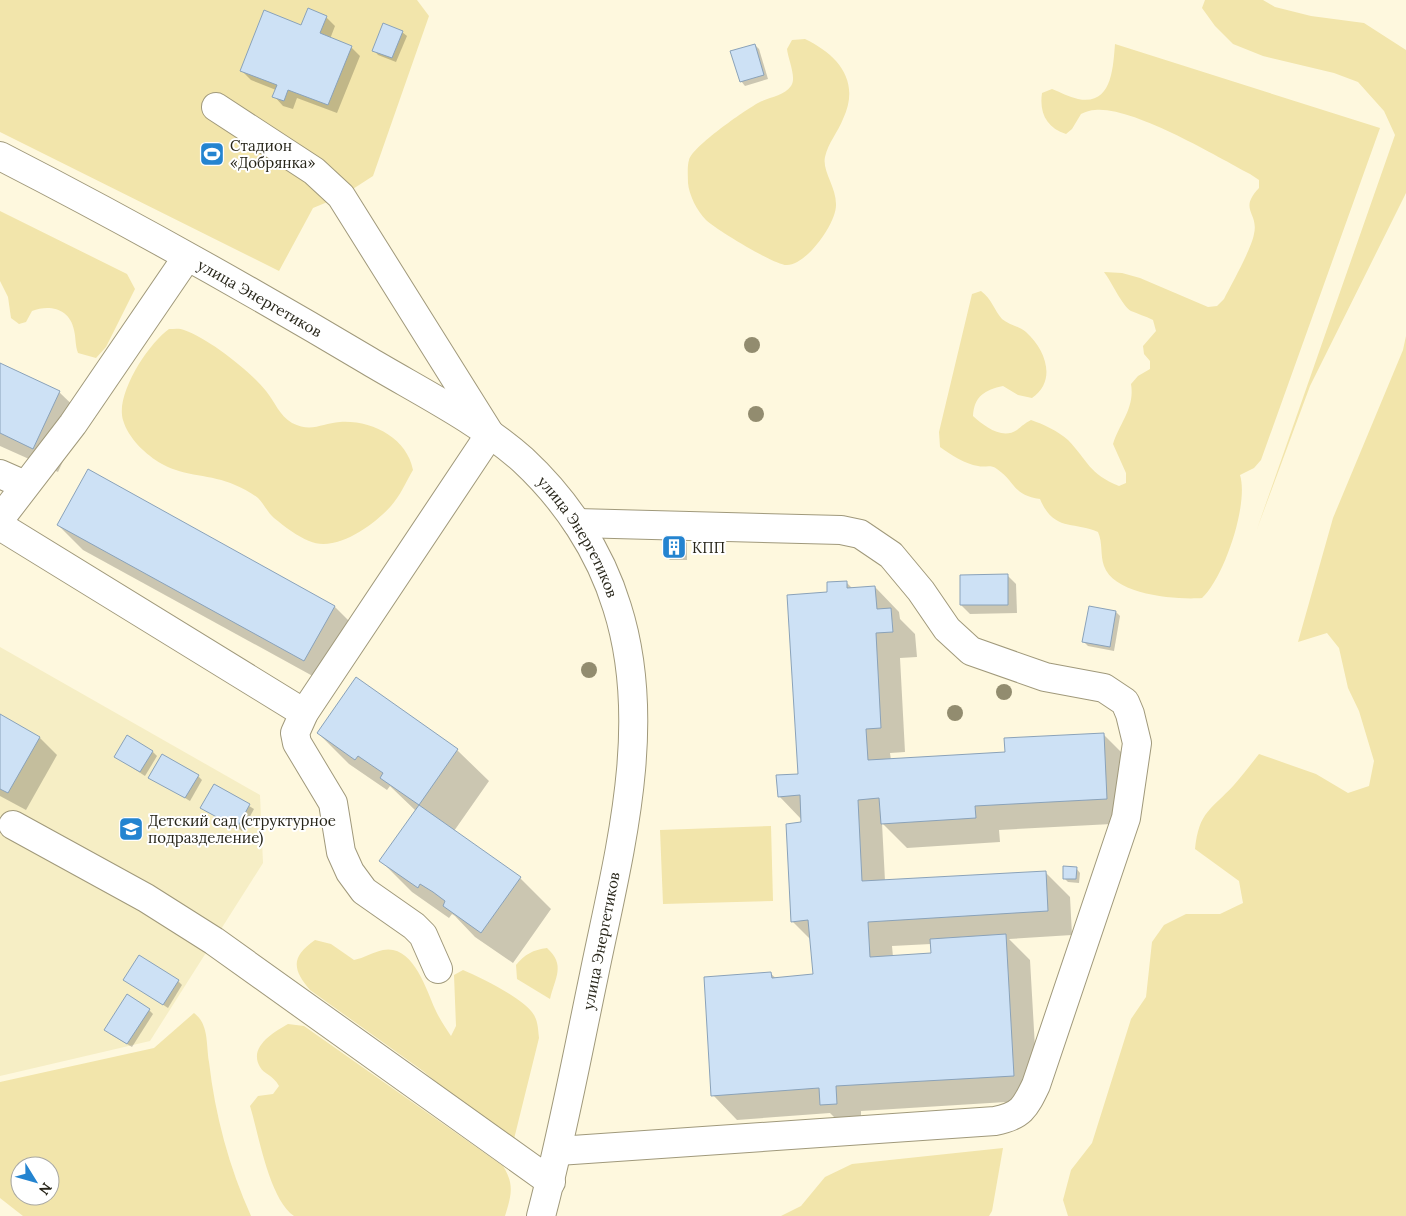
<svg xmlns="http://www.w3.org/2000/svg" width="1406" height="1216" font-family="Lora,serif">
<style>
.built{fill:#f6eec5}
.green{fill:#f2e5ab;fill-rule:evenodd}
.shadow{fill:#0003;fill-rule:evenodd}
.building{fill:#cde1f5;stroke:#8aa2b9}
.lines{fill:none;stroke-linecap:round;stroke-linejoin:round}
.minor-casing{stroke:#a0997b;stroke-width:30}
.minor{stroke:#fff;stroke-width:28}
.tree{fill:#928c6f}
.labels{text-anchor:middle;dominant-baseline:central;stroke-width:4;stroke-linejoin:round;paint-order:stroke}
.poi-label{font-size:15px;fill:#272519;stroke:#fff;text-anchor:start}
.street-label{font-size:15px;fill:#272519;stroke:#fff}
</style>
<rect width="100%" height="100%" fill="#fef8de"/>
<polygon class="built" points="0,647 260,795 263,863 150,1041 0,1076"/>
<g class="green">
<polygon points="0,0 417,0 429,16 373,176 342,196 313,208 279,271 0,132"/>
<polygon points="1205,0 1263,0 1275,7 1311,16 1364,23 1406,50 1406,193 1310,386 1257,529 1395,135 1384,111 1358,82 1334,73 1263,56 1233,44 1215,26 1202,8"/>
<path d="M 805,39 C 838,55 861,81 843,119 C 838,132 828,143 825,157 C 822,171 836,187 836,204 C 837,222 807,265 787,265 C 776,266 715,229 706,220 C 697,211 689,195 688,183 C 688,177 687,166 689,160 C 693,146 744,111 758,103 C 769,97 784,96 791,86 C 797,78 788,59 787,49 L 792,40 Z"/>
<path d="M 1115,44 L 1380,128 L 1261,460 L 1254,468 L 1240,475 C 1249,504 1224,578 1202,598 C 1176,600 1114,595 1104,566 C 1100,555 1103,543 1098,532 C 1073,521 1054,532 1040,499 C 1012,495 1016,482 997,469 C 990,464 985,468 978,466 C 965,464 951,455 940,447 L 939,432 L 972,294 L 981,291 C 992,299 994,310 1002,319 C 1009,325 1019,326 1026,332 C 1046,350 1057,381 1032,398 L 1018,395 L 1003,386 C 985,390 974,396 973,416 C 984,426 1002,440 1017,430 C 1022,426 1025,423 1031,420 C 1043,424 1058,431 1068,440 C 1088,461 1089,474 1119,486 L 1126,483 L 1126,473 L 1113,444 C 1120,422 1135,408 1131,384 L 1138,376 L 1150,369 L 1150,361 L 1144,354 L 1143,346 L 1156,331 L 1153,320 C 1145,316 1138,314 1131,311 C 1123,307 1111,281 1104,272 L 1122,273 L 1140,278 L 1208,307 L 1217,306 L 1224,299 C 1232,283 1251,250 1254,234 C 1259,212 1238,210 1259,188 L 1259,180 L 1250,174 C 1216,156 1132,106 1095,110 C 1091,110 1085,112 1081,114 L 1072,129 L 1066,134 C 1047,128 1039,113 1042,93 L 1052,89 C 1060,92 1069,97 1078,99 C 1112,106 1113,68 1115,44 Z"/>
<path d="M 0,211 L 127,274 L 135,289 L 106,347 L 96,358 L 78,353 C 75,345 76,338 74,330 C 70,309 50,304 32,311 L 26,322 L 19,324 L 11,318 L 8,297 L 0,281 Z"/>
<path d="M 169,329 C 174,329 180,328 184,330 C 208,338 250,371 266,391 C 275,402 279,415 292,423 C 312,433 322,423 340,422 C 372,420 407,438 413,470 C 406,482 400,496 391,506 C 374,525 336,553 309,541 C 297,536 285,527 274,518 C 268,513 264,504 258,498 C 252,493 242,488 235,485 C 211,474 185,477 162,464 C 146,455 128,438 123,420 C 115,394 149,343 169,329 Z"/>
<path d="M 1406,336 L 1406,1216 L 1068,1216 L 1063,1200 L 1071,1170 L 1092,1143 L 1131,1019 L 1146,997 L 1152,942 L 1164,925 L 1186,914 L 1220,914 L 1243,903 L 1239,881 L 1195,849 C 1199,811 1211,810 1234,785 C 1243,775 1251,764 1259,754 L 1316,774 L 1348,793 L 1369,786 L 1374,761 L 1359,711 L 1348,688 L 1339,648 L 1327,633 L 1298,642 L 1333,518 L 1403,350 Z"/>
<polygon points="771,826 773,901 663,904 660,830"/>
<path d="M 315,940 L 331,944 L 354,960 C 364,958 373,952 383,950 C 413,944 426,989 435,1009 C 439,1018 445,1027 451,1036 L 456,1026 L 454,975 L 463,970 C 481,978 524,998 534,1015 C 538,1022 538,1029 539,1038 L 514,1139 L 461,1103 L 423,1071 L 310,990 C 292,969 291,957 315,940 Z"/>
<path d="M 547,948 C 566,965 555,978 550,999 L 517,979 L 516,965 C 525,954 533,950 547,948 Z"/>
<path d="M 194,1013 C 209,1024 206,1044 209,1062 C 215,1115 229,1167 251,1216 L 23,1216 L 0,1198 L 0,1082 L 154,1048 ZM 20,1166 L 50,1166 L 50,1196 L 20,1196 Z"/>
<path d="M 288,1024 L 304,1026 L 503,1166 C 515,1185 511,1196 505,1216 L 294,1216 C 269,1199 259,1135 250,1106 L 258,1096 L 273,1094 L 279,1086 C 273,1075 264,1074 260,1067 C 248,1047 274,1032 288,1024 Z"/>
<polygon points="1003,1148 992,1211 989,1216 781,1216 801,1206 825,1177 852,1164"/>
</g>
<g class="shadow">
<polygon points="326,17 335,26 330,39 351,47 360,56 337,113 297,98 293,109 283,106 274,96 276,90 251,80 242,71 302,26"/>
<polygon points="402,32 407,36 396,62 378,55 374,50"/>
<polygon points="755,45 759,49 768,79 745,86 741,81"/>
<polygon points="0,364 59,392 84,416 58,472 0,446"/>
<polygon points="88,471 335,607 359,631 329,685 83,550 58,525"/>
<polygon points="683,539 687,543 687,560 670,560 665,556"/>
<polygon points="1007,575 1016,584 1017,613 970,614 961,605"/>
<path d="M 846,582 L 853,589 L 875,587 L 899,612 L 900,619 L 915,634 L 917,657 L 900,658 L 905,752 L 890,753 L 891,760 L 1007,753 L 1103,734 L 1128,759 L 1131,823 L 999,830 L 1000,842 L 907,848 L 882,823 L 885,881 L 1045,872 L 1070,897 L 1072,935 L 1009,939 L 1030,960 L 1038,1100 L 861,1111 L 861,1128 L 846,1129 L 830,1113 L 737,1120 L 713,1095 L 771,974 L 777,979 L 815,975 L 811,940 L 792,921 L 802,820 L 779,796 L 799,775 L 828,593 ZM 931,944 L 932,954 L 893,957 L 892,946 Z"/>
<polygon points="1116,612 1120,616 1114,651 1088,646 1084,642"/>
<polygon points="357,679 457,750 489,781 454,831 520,878 551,909 513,963 475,937 455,916 452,914 449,918 412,892 381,861 416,811 392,788 390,786 387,790 349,764 318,733"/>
<polygon points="0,715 40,738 57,755 26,810 0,796"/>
<polygon points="153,752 157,756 145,776 116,757"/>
<polygon points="198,776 202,780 190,801 150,777"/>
<polygon points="214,785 254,809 242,831 202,807"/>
<polygon points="1076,868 1080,873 1079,883 1068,882 1064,878"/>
<polygon points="125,980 178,981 182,985 168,1008"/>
<polygon points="149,1010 153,1014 132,1047 110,1034"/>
</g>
<g class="building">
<polygon points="308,8 327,16 320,33 352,46 328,105 288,90 284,101 272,97 277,85 240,71 264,10 301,25"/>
<polygon points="383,23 403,31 392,58 372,51"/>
<polygon points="755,44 764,75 740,82 730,51"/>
<polygon points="0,363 60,391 33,449 0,433"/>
<polygon points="88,469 335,606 304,661 57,525"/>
<polygon points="664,537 683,538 684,556 664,556"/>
<polygon points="1008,574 1008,605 960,605 960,575"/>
<polygon points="847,581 847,588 875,586 877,609 891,608 893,632 876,633 881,728 866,729 868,760 1005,752 1004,738 1104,733 1107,799 975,806 976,818 881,824 879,798 858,800 862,881 1046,871 1048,911 868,922 870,957 931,953 930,939 1006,934 1014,1076 836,1086 837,1104 820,1105 819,1088 711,1096 704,977 771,972 772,978 813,974 808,920 791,922 786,824 801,822 800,795 778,797 776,775 798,774 787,595 827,592 827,582"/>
<polygon points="1089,606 1116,611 1110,647 1082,642"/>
<polygon points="356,677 458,749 419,805 380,778 383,773 358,756 355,760 317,733"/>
<polygon points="0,714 40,737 8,793 0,789"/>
<polygon points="127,735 153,751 140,772 114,757"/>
<polygon points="162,754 199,775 185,798 148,778"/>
<polygon points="214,784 250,804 237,828 200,808"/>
<polygon points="419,805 521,877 481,933 443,906 445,901 433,892 420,884 418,888 379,861"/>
<polygon points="1063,866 1077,867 1076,879 1063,879"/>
<polygon points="139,955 179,980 163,1005 123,980"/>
<polygon points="127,994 150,1009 127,1044 104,1030"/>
</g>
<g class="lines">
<defs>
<g id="minor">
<polyline points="216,107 314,171 341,196 490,434 304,713 295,733 297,743 333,803 341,852 350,872 364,891 414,926 423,935 438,969"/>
<path id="s1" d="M 0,156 C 125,220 248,289 369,361 C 421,392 478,420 523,460 C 566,500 600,551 617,607 C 655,726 618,857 594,975 C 577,1056 562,1137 541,1216"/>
<polyline points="0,474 25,485"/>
<polyline points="0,519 73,424 187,257"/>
<polyline points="0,526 304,713"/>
<polyline points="13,825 146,898 214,941 551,1182"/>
<path d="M 558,1151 L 995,1121 C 1021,1116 1025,1108 1036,1085 L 1126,818 L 1137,743 L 1130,714 L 1125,702 L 1104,688 L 1045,677 L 971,651 L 947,629 L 921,591 L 891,555 L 860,534 L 841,530 L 577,523"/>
</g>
</defs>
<use href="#minor" class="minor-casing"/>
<use href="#minor" class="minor"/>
</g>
<g class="tree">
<circle cx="752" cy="345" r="8"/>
<circle cx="756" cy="414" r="8"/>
<circle cx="589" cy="670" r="8"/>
<circle cx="1004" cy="692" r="8"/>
<circle cx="955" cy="713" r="8"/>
</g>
<defs>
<symbol id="stadium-square" viewBox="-11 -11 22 22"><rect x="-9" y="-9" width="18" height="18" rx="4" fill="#2484d0" stroke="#fff"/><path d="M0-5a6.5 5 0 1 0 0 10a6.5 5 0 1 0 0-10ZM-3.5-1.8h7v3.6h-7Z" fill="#fff"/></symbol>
<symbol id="building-square" viewBox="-11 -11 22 22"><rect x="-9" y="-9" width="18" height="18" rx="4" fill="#2484d0" stroke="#fff"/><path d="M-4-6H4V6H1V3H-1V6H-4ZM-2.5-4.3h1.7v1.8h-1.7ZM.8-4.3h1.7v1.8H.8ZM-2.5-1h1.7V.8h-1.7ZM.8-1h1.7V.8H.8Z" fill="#fff"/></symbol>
<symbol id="school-square" viewBox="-11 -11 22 22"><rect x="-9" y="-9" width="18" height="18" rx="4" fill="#2484d0" stroke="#fff"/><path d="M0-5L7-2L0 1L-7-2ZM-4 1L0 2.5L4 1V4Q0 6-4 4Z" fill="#fff"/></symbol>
</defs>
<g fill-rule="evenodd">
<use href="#stadium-square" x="198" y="140" width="28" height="28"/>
<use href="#building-square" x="660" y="533" width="28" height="28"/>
<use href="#school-square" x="117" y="815" width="28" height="28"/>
</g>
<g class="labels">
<g class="poi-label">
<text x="230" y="145">Стадион<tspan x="230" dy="17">«Добрянка»</tspan></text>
<text x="692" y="547">КПП</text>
<text x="148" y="820">Детский сад (структурное<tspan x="148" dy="17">подразделение)</tspan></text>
</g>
<g class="street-label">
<text stroke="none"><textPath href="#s1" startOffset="296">улица Энергетиков</textPath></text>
<text stroke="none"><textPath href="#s1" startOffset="701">улица Энергетиков</textPath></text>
<text transform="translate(601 941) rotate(-79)">улица Энергетиков</text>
</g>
</g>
<g transform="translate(35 1181) rotate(127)"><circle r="24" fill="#ffffff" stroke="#a9a8a3"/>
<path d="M0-4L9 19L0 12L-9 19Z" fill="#2484d0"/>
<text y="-8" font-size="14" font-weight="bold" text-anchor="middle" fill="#272519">N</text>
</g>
</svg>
